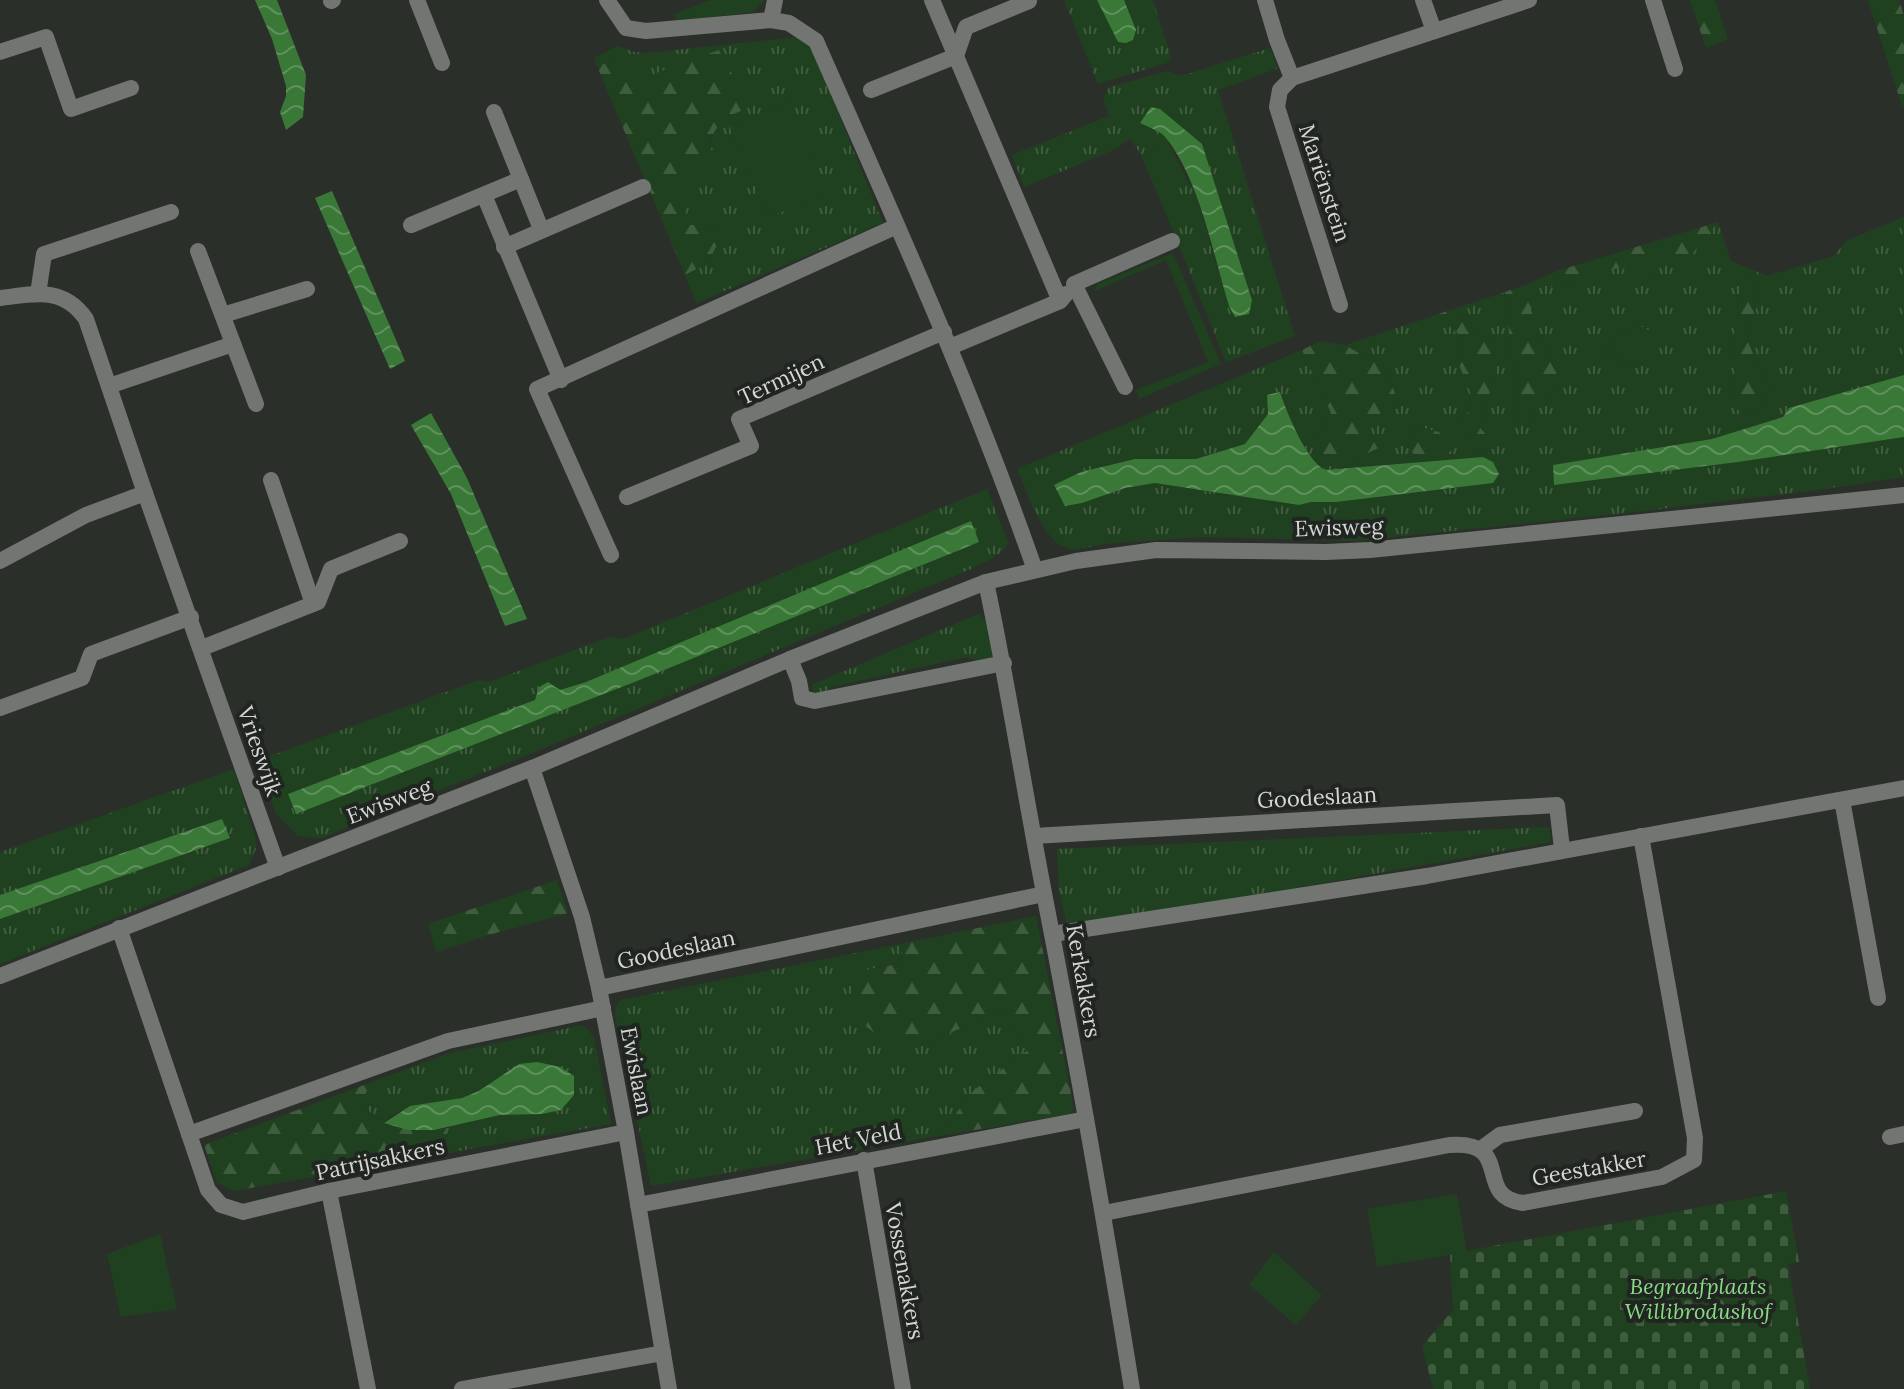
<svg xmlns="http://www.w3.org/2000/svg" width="1904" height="1389" font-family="Lora,serif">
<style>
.grass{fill:url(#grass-tufts);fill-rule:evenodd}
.forest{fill:url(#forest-firs)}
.cemetery{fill:url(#cemetery-stones)}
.green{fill:#20411f}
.water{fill:url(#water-waves)}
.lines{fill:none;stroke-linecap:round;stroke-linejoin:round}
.minor{stroke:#737573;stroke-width:16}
.tertiary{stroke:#737573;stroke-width:16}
.labels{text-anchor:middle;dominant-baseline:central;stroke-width:8;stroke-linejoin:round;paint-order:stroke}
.street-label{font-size:22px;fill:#d4d6d3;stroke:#212521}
.park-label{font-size:22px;font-style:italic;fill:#87db82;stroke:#212521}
</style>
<defs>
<pattern id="grass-tufts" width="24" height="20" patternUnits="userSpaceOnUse" patternTransform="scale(2)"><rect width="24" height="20" fill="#20411f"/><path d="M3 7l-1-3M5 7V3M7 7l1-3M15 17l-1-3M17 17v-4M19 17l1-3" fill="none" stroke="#405c3f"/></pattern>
<pattern id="forest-firs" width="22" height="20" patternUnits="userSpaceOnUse" patternTransform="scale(2)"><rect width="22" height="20" fill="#20411f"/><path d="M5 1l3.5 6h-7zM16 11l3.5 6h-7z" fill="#405c3f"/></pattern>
<pattern id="cemetery-stones" width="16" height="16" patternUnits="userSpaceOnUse" patternTransform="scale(2)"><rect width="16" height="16" fill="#20411f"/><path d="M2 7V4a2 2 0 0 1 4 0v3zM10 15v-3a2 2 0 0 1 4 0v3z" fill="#405c3f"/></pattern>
<pattern id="water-waves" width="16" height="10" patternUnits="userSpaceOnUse" patternTransform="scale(2)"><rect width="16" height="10" fill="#3a7838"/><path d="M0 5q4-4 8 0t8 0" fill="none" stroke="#5f915d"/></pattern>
</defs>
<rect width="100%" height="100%" fill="#2b2f2a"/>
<g class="grass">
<polygon points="1064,0 1097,0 1118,41 1126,43 1136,30 1124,0 1153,0 1171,57 1169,62 1098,84"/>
<polygon points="807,36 883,223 697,303 685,275 708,263 726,224 690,225 680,198 722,118 631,82 614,61 597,66 594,58 618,46 634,52 648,53"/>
<path d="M 1270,48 L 1278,68 L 1218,90 L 1295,336 L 1226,362 L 1168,219 L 1177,215 L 1156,149 L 1141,155 L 1130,138 L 1116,149 L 1024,187 L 1012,155 L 1109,116 L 1103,99 L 1109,87 L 1168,71 L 1181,76 ZM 1165,136 L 1202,144 L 1252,300 L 1249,314 L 1229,306 L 1197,198 Z"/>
<path d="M 1904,217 L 1904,375 L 1789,408 L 1783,417 L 1712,439 L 1553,465 L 1555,485 L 1738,462 L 1904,437 L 1904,477 L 1817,490 L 1643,511 L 1356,541 L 1201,537 L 1112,543 L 1072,550 L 1058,544 L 1046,531 L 1034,510 L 1017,469 L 1302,350 L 1331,413 L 1316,435 L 1323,453 L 1358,458 L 1379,447 L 1351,422 L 1399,407 L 1388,370 L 1345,345 L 1436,315 L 1461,336 L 1459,365 L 1471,393 L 1467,416 L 1457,426 L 1448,445 L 1439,432 L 1412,425 L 1406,446 L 1417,456 L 1444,456 L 1467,438 L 1480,453 L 1497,447 L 1480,428 L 1494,377 L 1496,348 L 1453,309 L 1505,292 L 1518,423 L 1534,422 L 1532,408 L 1562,387 L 1531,310 L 1539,289 L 1528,284 L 1557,271 L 1552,287 C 1575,285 1598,274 1621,266 L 1647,283 L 1656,254 L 1691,255 L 1718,221 L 1731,261 L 1767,276 L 1834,256 L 1846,241 ZM 1736,272 L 1758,280 L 1756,308 L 1746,337 L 1761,372 L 1774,388 L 1756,409 L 1744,416 L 1727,398 L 1736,380 L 1732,357 L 1740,285 ZM 1640,326 L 1661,337 L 1659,347 L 1637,367 L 1605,353 L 1618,332 ZM 1280,393 C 1287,413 1306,460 1325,470 L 1483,457 L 1493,462 L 1499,474 L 1492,483 L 1336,502 L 1311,502 L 1299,505 L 1155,483 L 1125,488 L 1082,503 L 1065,505 L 1054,486 L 1081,472 L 1135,459 L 1196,459 L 1245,444 L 1268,414 L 1267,396 Z"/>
<path d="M 987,489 L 1008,542 L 1002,552 L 978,566 L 525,756 L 321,838 L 298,836 L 276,814 L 256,761 L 479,680 L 489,682 L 609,637 L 623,639 ZM 971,522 L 978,542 L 295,813 L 288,794 L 586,682 Z"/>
<polygon points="978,614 986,620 994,654 990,660 981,662 967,657 831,687 826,693 813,692 811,685"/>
<polygon points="234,769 256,840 256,849 249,865 0,964 0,919 229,837 222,819 0,895 0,852"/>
<polygon points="1549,827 1551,842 1245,897 1067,924 1059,892 1057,849"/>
<polygon points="900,944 903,957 890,967 879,966 852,1012 883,1039 930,1044 947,1034 1003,1011 1028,1050 973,1091 939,1136 651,1186 615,1016 616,1006 621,1000"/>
<path d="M 583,1025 L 594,1037 L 611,1124 L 448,1153 L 447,1128 L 500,1115 L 542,1114 L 561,1110 L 574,1095 L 519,1064 C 502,1075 485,1090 465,1097 C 438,1106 410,1100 386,1120 L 373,1116 L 364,1105 L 363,1098 L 372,1082 L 450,1053 Z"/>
</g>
<g class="forest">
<polygon points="1690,0 1715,0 1728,39 1706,48"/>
<polygon points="1868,0 1899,0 1904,16 1904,105 1902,106"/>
<polygon points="719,50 737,83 743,110 722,119 708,143 713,153 680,198 690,225 727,224 708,263 685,275 597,66 614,61 623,66 632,82"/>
<path d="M 1718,222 L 1691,255 L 1656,255 L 1647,283 L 1621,267 C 1598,274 1575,285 1551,287 L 1557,271 Z"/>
<polygon points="1734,271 1758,280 1756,308 1746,337 1761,372 1774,388 1756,409 1744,416 1727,398 1736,380 1732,357 1740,285"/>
<polygon points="1528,284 1539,289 1531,310 1562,387 1532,408 1534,422 1518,423 1505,292"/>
<polygon points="1453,309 1496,348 1494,377 1480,428 1498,447 1480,453 1467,438 1444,456 1417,457 1406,446 1412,425 1439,432 1448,444 1457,426 1467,416 1471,394 1459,365 1461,336 1436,315"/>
<polygon points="1320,341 1345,345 1388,370 1399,408 1352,422 1380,447 1358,458 1323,454 1316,435 1331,413 1302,350"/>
<polygon points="557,880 568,913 485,936 436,952 428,924"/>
<path d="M 1036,916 L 1074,1109 L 1069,1114 L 939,1136 L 973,1091 L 1028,1050 L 1003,1011 L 947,1034 L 930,1044 L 909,1048 L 883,1039 L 864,1025 L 852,1012 L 849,996 L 866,970 C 880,966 894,969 903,957 L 900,944 Z"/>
<polygon points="372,1082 363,1098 368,1112 379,1119 386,1120 384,1122 434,1130 447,1128 448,1153 234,1191 217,1183 204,1145"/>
</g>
<polygon class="cemetery" points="1786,1191 1799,1262 1788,1264 1810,1389 1433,1389 1422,1346 1453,1310 1450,1254"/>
<g class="green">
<polygon points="711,0 765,0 753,12 677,21 674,14"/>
<polygon points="788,101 827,192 768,218 729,126"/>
<polygon points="1156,149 1169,169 1182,206 1177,215 1168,219 1141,155"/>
<polygon points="1173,253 1221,364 1139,399 1136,390 1208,362 1166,260 1095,291 1097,284"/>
<polygon points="1640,326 1662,337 1659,348 1637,367 1605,353 1618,332"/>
<polygon points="1457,1194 1467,1252 1377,1267 1367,1209"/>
<polygon points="160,1234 177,1309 121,1317 107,1254"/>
<polygon points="1274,1252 1322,1295 1296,1325 1249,1285"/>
</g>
<g class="water">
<polygon points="255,0 277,0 306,75 303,117 286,130 280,112 286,96 286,86 272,39"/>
<polygon points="1097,0 1124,0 1136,30 1133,40 1126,43 1118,42"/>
<path d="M 1151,107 L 1160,109 L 1202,144 L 1252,300 L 1249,314 L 1235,317 L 1229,306 C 1213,254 1200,181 1166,138 C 1161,131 1148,127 1140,123 Z"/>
<polygon points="332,191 405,361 390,369 315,198"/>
<polygon points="1904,375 1904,437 1738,462 1554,485 1553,465 1712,439 1783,417 1789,408"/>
<path d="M 1280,392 C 1287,413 1306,460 1325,470 L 1483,457 L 1493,462 L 1499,474 L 1493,483 L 1336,502 L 1311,502 L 1299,505 L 1155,483 L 1125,488 L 1082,503 L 1065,506 L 1054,485 L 1081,472 L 1135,459 L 1196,459 L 1245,444 L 1268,414 L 1267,395 Z"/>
<polygon points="431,413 467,478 527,619 505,626 451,494 411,425"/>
<polygon points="971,521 979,542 637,681 296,814 288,794 535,700 539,687 548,682 560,690 586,682"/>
<polygon points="222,819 230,838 0,919 0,895"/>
<polygon points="537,1062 560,1067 574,1076 574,1095 561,1110 542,1114 500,1115 434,1130 408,1130 384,1123 410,1106 462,1098 479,1091 519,1064"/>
</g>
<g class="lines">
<g class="minor">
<polyline points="417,0 442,63"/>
<path d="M 607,0 L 626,28 L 646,31 L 771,20 L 789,23 L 816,41 C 893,216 972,389 1035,570"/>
<polyline points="932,0 1060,301"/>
<polyline points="1265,0 1277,40 1292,78"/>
<polyline points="1423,0 1434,31"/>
<polyline points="1653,0 1675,69"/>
<polyline points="331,1 333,0"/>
<polyline points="771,20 775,0"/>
<polyline points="0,52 46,37 71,109 131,88"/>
<polyline points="871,90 956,56 966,27 1029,1"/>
<polyline points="494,112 541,229"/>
<polyline points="484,195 561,380"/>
<polyline points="411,225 521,179"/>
<polyline points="504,247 643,187"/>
<polyline points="198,251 256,404"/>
<polyline points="38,294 44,254 171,212"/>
<path d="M 0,298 C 35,294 63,286 86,319 L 145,493 L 278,868"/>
<polyline points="1340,305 1277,107 1280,90 1292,78 1529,0"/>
<polyline points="223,315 307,289"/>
<polyline points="950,347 1060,301 1066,294"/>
<polyline points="109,386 233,344"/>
<polyline points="1125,387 1074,284 1172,241"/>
<polyline points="271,480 313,604"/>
<polyline points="627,497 751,446 739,419 944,332"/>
<polyline points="611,555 537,389 897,226"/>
<polyline points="0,561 86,515 145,493"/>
<path d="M 986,582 C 1008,685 1024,789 1044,893 C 1076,1057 1105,1223 1132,1389"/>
<polyline points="202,648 318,602 331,569 400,541"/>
<polyline points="790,659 799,681 802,698 815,701 1004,663"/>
<polyline points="0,708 82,678 91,654 191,617"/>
<polyline points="532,768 582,917 599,988 626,1132 669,1389"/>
<polyline points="1842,800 1878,998"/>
<polyline points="1034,836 1557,805 1562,849"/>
<polyline points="119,928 208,1190 221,1205 243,1212 329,1191 626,1132"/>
<polyline points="1053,934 1427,876 1904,788"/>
<polyline points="599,988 1044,894"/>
<polyline points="189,1134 448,1041 603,1008"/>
<polyline points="1890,1137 1904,1134"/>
<polyline points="1481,1149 1500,1135 1635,1111"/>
<polyline points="864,1160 903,1389"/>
<polyline points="329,1191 368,1389"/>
<polyline points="638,1205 1086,1119"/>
<path d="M 1104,1213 L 1449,1145 C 1516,1140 1472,1197 1523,1203 L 1662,1177 L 1694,1160 L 1695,1138 L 1641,836"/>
<polyline points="462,1389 663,1353"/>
</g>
<polyline class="tertiary" points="0,976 532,768 790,659 986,582 1076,561 1156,550 1326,552 1370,550 1904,495"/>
</g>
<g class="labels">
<g class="street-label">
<text transform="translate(1325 183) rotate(72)">Mariënstein</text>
<text transform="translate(781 379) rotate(-25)">Termijen</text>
<text transform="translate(1339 527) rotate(-2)">Ewisweg</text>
<text transform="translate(260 751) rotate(71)">Vrieswijk</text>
<text transform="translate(1317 797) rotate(-3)">Goodeslaan</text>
<text transform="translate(389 801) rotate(-21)">Ewisweg</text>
<text transform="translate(676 949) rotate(-12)">Goodeslaan</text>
<text transform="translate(1084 981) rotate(80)">Kerkakkers</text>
<text transform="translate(637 1071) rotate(79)">Ewislaan</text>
<text transform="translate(858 1139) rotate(-11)">Het Veld</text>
<text transform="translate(380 1159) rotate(-12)">Patrijsakkers</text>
<text transform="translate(1589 1168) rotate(-10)">Geestakker</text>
<text transform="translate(905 1271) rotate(80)">Vossenakkers</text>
</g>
<g class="park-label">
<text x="1698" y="1286">Begraafplaats<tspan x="1698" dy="25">Willibrodushof</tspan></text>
</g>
</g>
</svg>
